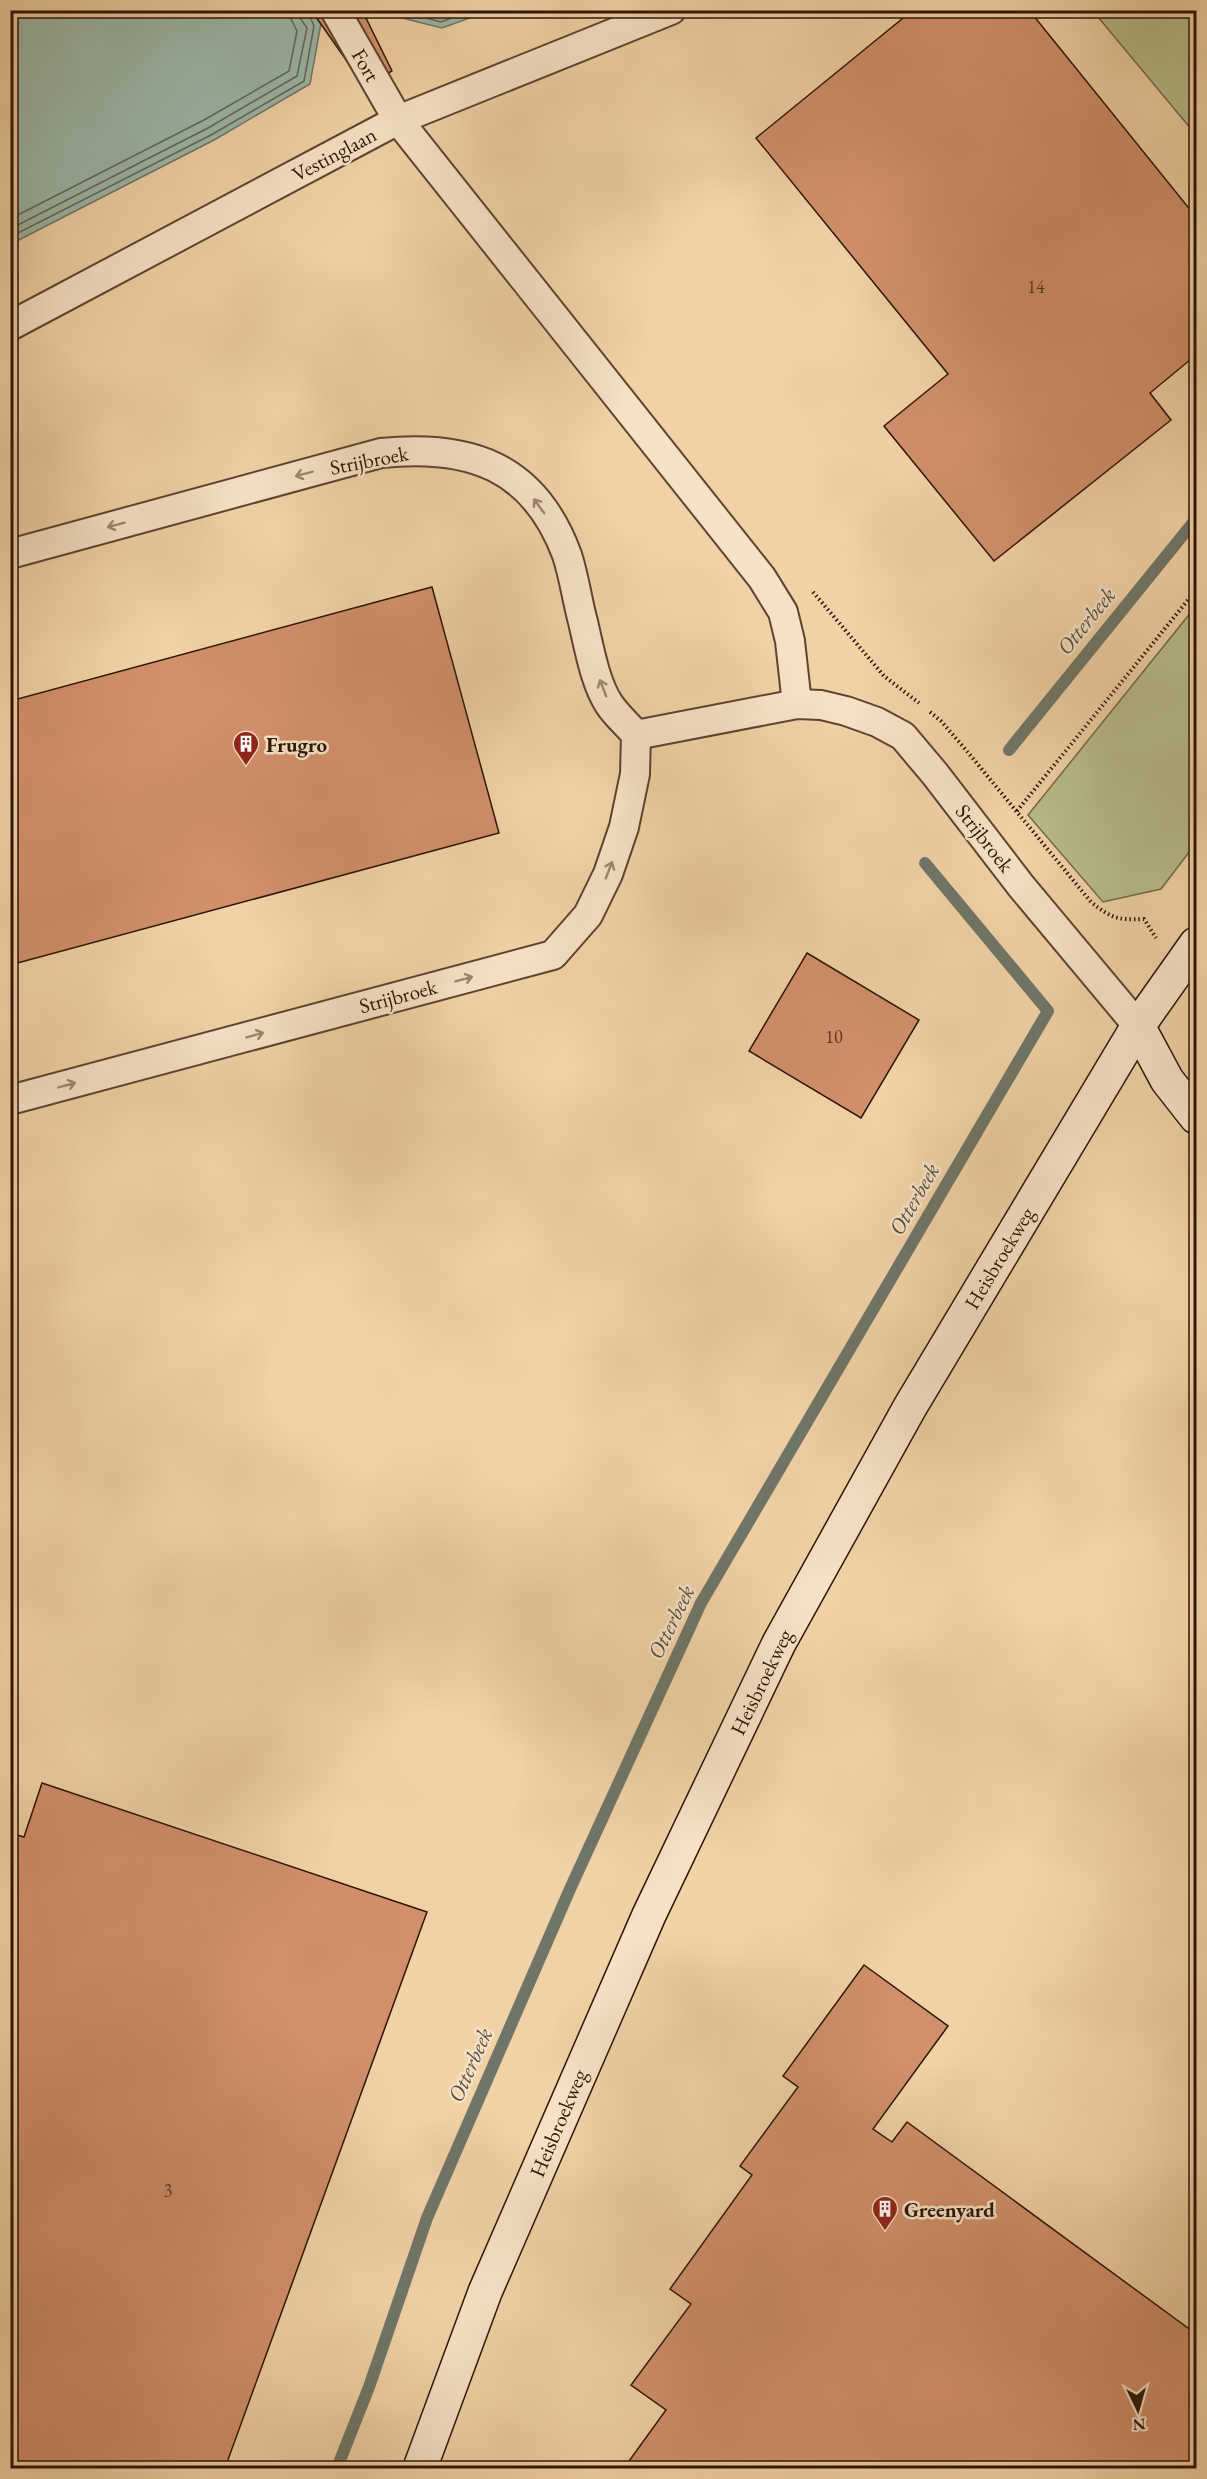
<svg xmlns="http://www.w3.org/2000/svg" width="1207" height="2479" font-family="'EB Garamond',serif">
<style>
.green{fill:#b7bc89;stroke:#726848;stroke-width:1.5}
.water{fill:#9bb7a8;stroke:#6f7668;stroke-width:1.5}
.lines{fill:none;stroke-linecap:round;stroke-linejoin:round}
.shore{stroke:#646658;stroke-width:1.5}
.stream{stroke:#6f7668;stroke-width:12}
.building{fill:#d18f6b;stroke:#2c1507;stroke-width:1.5}
.street-casing{stroke:#5d442f;stroke-width:32}
.secondary-casing{stroke:#2c1507;stroke-width:36}
.path{stroke:#2c1507;stroke-width:4;stroke-dasharray:1.5 3;stroke-linecap:butt}
.street{stroke:#f6e1c5;stroke-width:28}
.secondary{stroke:#f6e1c5;stroke-width:33}
.oneway{stroke:#9b8570}
.labels{text-anchor:middle;dominant-baseline:central;stroke-width:5;stroke-linejoin:round;paint-order:stroke}
.number-label{font-size:18px;fill:#553420}
.street-label{font-size:21px;fill:#2c1507;stroke:#f6e1c5}
.poi-label{font-size:21px;font-weight:bold;fill:#2c1507;stroke:#f6e1c5;text-anchor:start}
.water-label{font-size:22px;font-style:italic;fill:#534e3f;stroke:#f6e1c5}
</style>
<rect width="100%" height="100%" fill="#f1d1a6"/>
<filter id="stains"><feTurbulence type="fractalNoise" baseFrequency=".00333" numOctaves="4"/><feColorMatrix values="0 0 0 0 .2 0 0 0 0 .09 0 0 0 0 .02 0 0 0 .5 -.17"/></filter>
<radialGradient id="worn" r=".72"><stop offset=".6" stop-color="#630" stop-opacity="0"/><stop offset="1" stop-color="#630" stop-opacity=".3"/></radialGradient>
<g class="green">
<polygon points="1093,11 1196,11 1196,135"/>
<polygon points="1196,606 1196,843 1161,889 1103,902 1028,815"/>
</g>
<g class="water">
<polygon points="311,10 321,23 310,84 214,140 11,244 11,11"/>
<polygon points="381,11 489,11 442,28 386,14"/>
</g>
<g class="lines">
<g class="shore">
<polyline points="396,10 441,22 472,10"/>
<polyline points="10,219 204,120 289,71 297,31 291,19 290,10"/>
<polyline points="10,229 208,128 297,76 307,28 300,18 299,10"/>
<polyline points="10,237 211,135 304,81 314,26 307,10"/>
</g>
<g class="stream">
<polyline points="1009,750 1196,519"/>
<polyline points="337,2468 369,2387 427,2218 570,1889 701,1603 1048,1011 925,863"/>
</g>
</g>
<g class="building">
<polygon points="311,10 362,10 392,71 365,87"/>
<polygon points="913,10 1029,10 1196,217 1196,355 1150,393 1171,420 994,561 884,426 948,374 756,138"/>
<polygon points="432,587 499,833 10,965 10,701"/>
<polygon points="807,953 919,1020 861,1118 749,1051"/>
<polygon points="42,1783 427,1912 225,2468 10,2468 10,1833 24,1837"/>
<polygon points="864,1965 948,2026 873,2129 892,2142 907,2122 1196,2334 1196,2468 624,2468 666,2410 631,2385 691,2304 670,2289 752,2175 740,2166 798,2087 783,2076"/>
</g>
<g class="lines">
<defs>
<g id="street">
<polyline points="335,10 398,120 762,578 783,612 790,641 797,704"/>
<polyline points="10,326 398,120 671,10"/>
<path d="M 10,554 L 381,453 C 470,444 534,466 567,555 C 574,576 577,600 583,622 C 589,647 595,683 609,704 C 616,715 628,725 636,735 L 635,774 L 624,827 L 608,874 L 588,915 L 553,955 L 10,1100"/>
<polyline points="636,735 797,704 821,705 846,711 877,722 903,736 935,774 1021,886 1138,1026"/>
</g>
<g id="secondary">
<polyline points="1138,1026 1167,1080 1196,1117"/>
<polyline points="420,2468 485,2292 649,1915 779,1643 910,1407 1138,1026 1196,944"/>
</g>
</defs>
<use href="#street" class="street-casing"/>
<use href="#secondary" class="secondary-casing"/>
<g class="path">
<polyline points="813,592 884,676 919,703"/>
<path d="M 930,712 L 941,721 L 966,750 L 1091,902 C 1112,919 1118,920 1144,919 L 1156,938"/>
<polyline points="1017,811 1196,590"/>
</g>
<use href="#street" class="street"/>
<use href="#secondary" class="secondary"/>
</g>
<defs><path id="oneway-shaft" d="M-6 0H5M1.5-3L5.5 0L1.5 3" fill="none" stroke-width="1.6" stroke-linecap="round" stroke-linejoin="round" transform="scale(1.5)"/></defs>
<g class="oneway">
<use href="#oneway-shaft" transform="translate(304 474) rotate(165)"/>
<use href="#oneway-shaft" transform="translate(539 506) rotate(-126)"/>
<use href="#oneway-shaft" transform="translate(116 525) rotate(165)"/>
<use href="#oneway-shaft" transform="translate(603 688) rotate(-111)"/>
<use href="#oneway-shaft" transform="translate(609 870) rotate(-69)"/>
<use href="#oneway-shaft" transform="translate(464 979) rotate(-15)"/>
<use href="#oneway-shaft" transform="translate(255 1035) rotate(-15)"/>
<use href="#oneway-shaft" transform="translate(67 1085) rotate(-15)"/>
</g>
<defs>
<symbol id="building-pin" viewBox="-11 -11 22 30"><path d="M0 17L-7.5 6A9.5 9.5 0 1 1 7.5 6Z" fill="#8f2418" stroke="#f6e1c5"/><path d="M-4-6H4V6H1V3H-1V6H-4ZM-2.5-4.3h1.7v1.8h-1.7ZM.8-4.3h1.7v1.8H.8ZM-2.5-1h1.7V.8h-1.7ZM.8-1h1.7V.8H.8Z" fill="#fff"/></symbol>
</defs>
<g fill-rule="evenodd">
<use href="#building-pin" x="231" y="729" width="30" height="40"/>
<use href="#building-pin" x="870" y="2194" width="30" height="40"/>
</g>
<g class="labels">
<g class="number-label">
<text x="1036" y="286">14</text>
<text x="834" y="1036">10</text>
<text x="168" y="2190">3</text>
</g>
<g class="street-label">
<text transform="translate(366 65) rotate(60)">Fort</text>
<text transform="translate(334 154) rotate(-28)">Vestinglaan</text>
<text transform="translate(369 460) rotate(-11)">Strijbroek</text>
<text transform="translate(985 838) rotate(52)">Strijbroek</text>
<text transform="translate(398 996) rotate(-15)">Strijbroek</text>
<text transform="translate(999 1258) rotate(-59)">Heisbroekweg</text>
<text transform="translate(761 1682) rotate(-64)">Heisbroekweg</text>
<text transform="translate(558 2123) rotate(-67)">Heisbroekweg</text>
</g>
<g class="poi-label">
<text x="266" y="744">Frugro</text>
<text x="904" y="2209">Greenyard</text>
</g>
<g class="water-label">
<text transform="translate(1086 621) rotate(-51)">Otterbeek</text>
<text transform="translate(914 1199) rotate(-60)">Otterbeek</text>
<text transform="translate(671 1622) rotate(-64)">Otterbeek</text>
<text transform="translate(470 2065) rotate(-66)">Otterbeek</text>
</g>
</g>
<rect width="1207" height="2479" fill="none" stroke="#f1d1a6" stroke-width="36"/>
<rect x="12" y="12" width="1183" height="2455" fill="none" stroke="#2c1507" stroke-width="3"/>
<rect x="18" y="18" width="1171" height="2443" fill="none" stroke="#2c1507" stroke-width="1.5"/>
<g transform="translate(1138 2410) rotate(175)" stroke="#f6e1c5" stroke-width="4.5" paint-order="stroke">
<path d="M0-4.5L10 22L0 15L-10 22Z" fill="#2c1507"/>
<text y="-9" font-size="16" font-weight="bold" text-anchor="middle" fill="#2c1507">N</text>
</g>
<rect width="100%" height="100%" filter="url(#stains)"/>
<rect width="100%" height="100%" fill="url(#worn)"/>
</svg>
